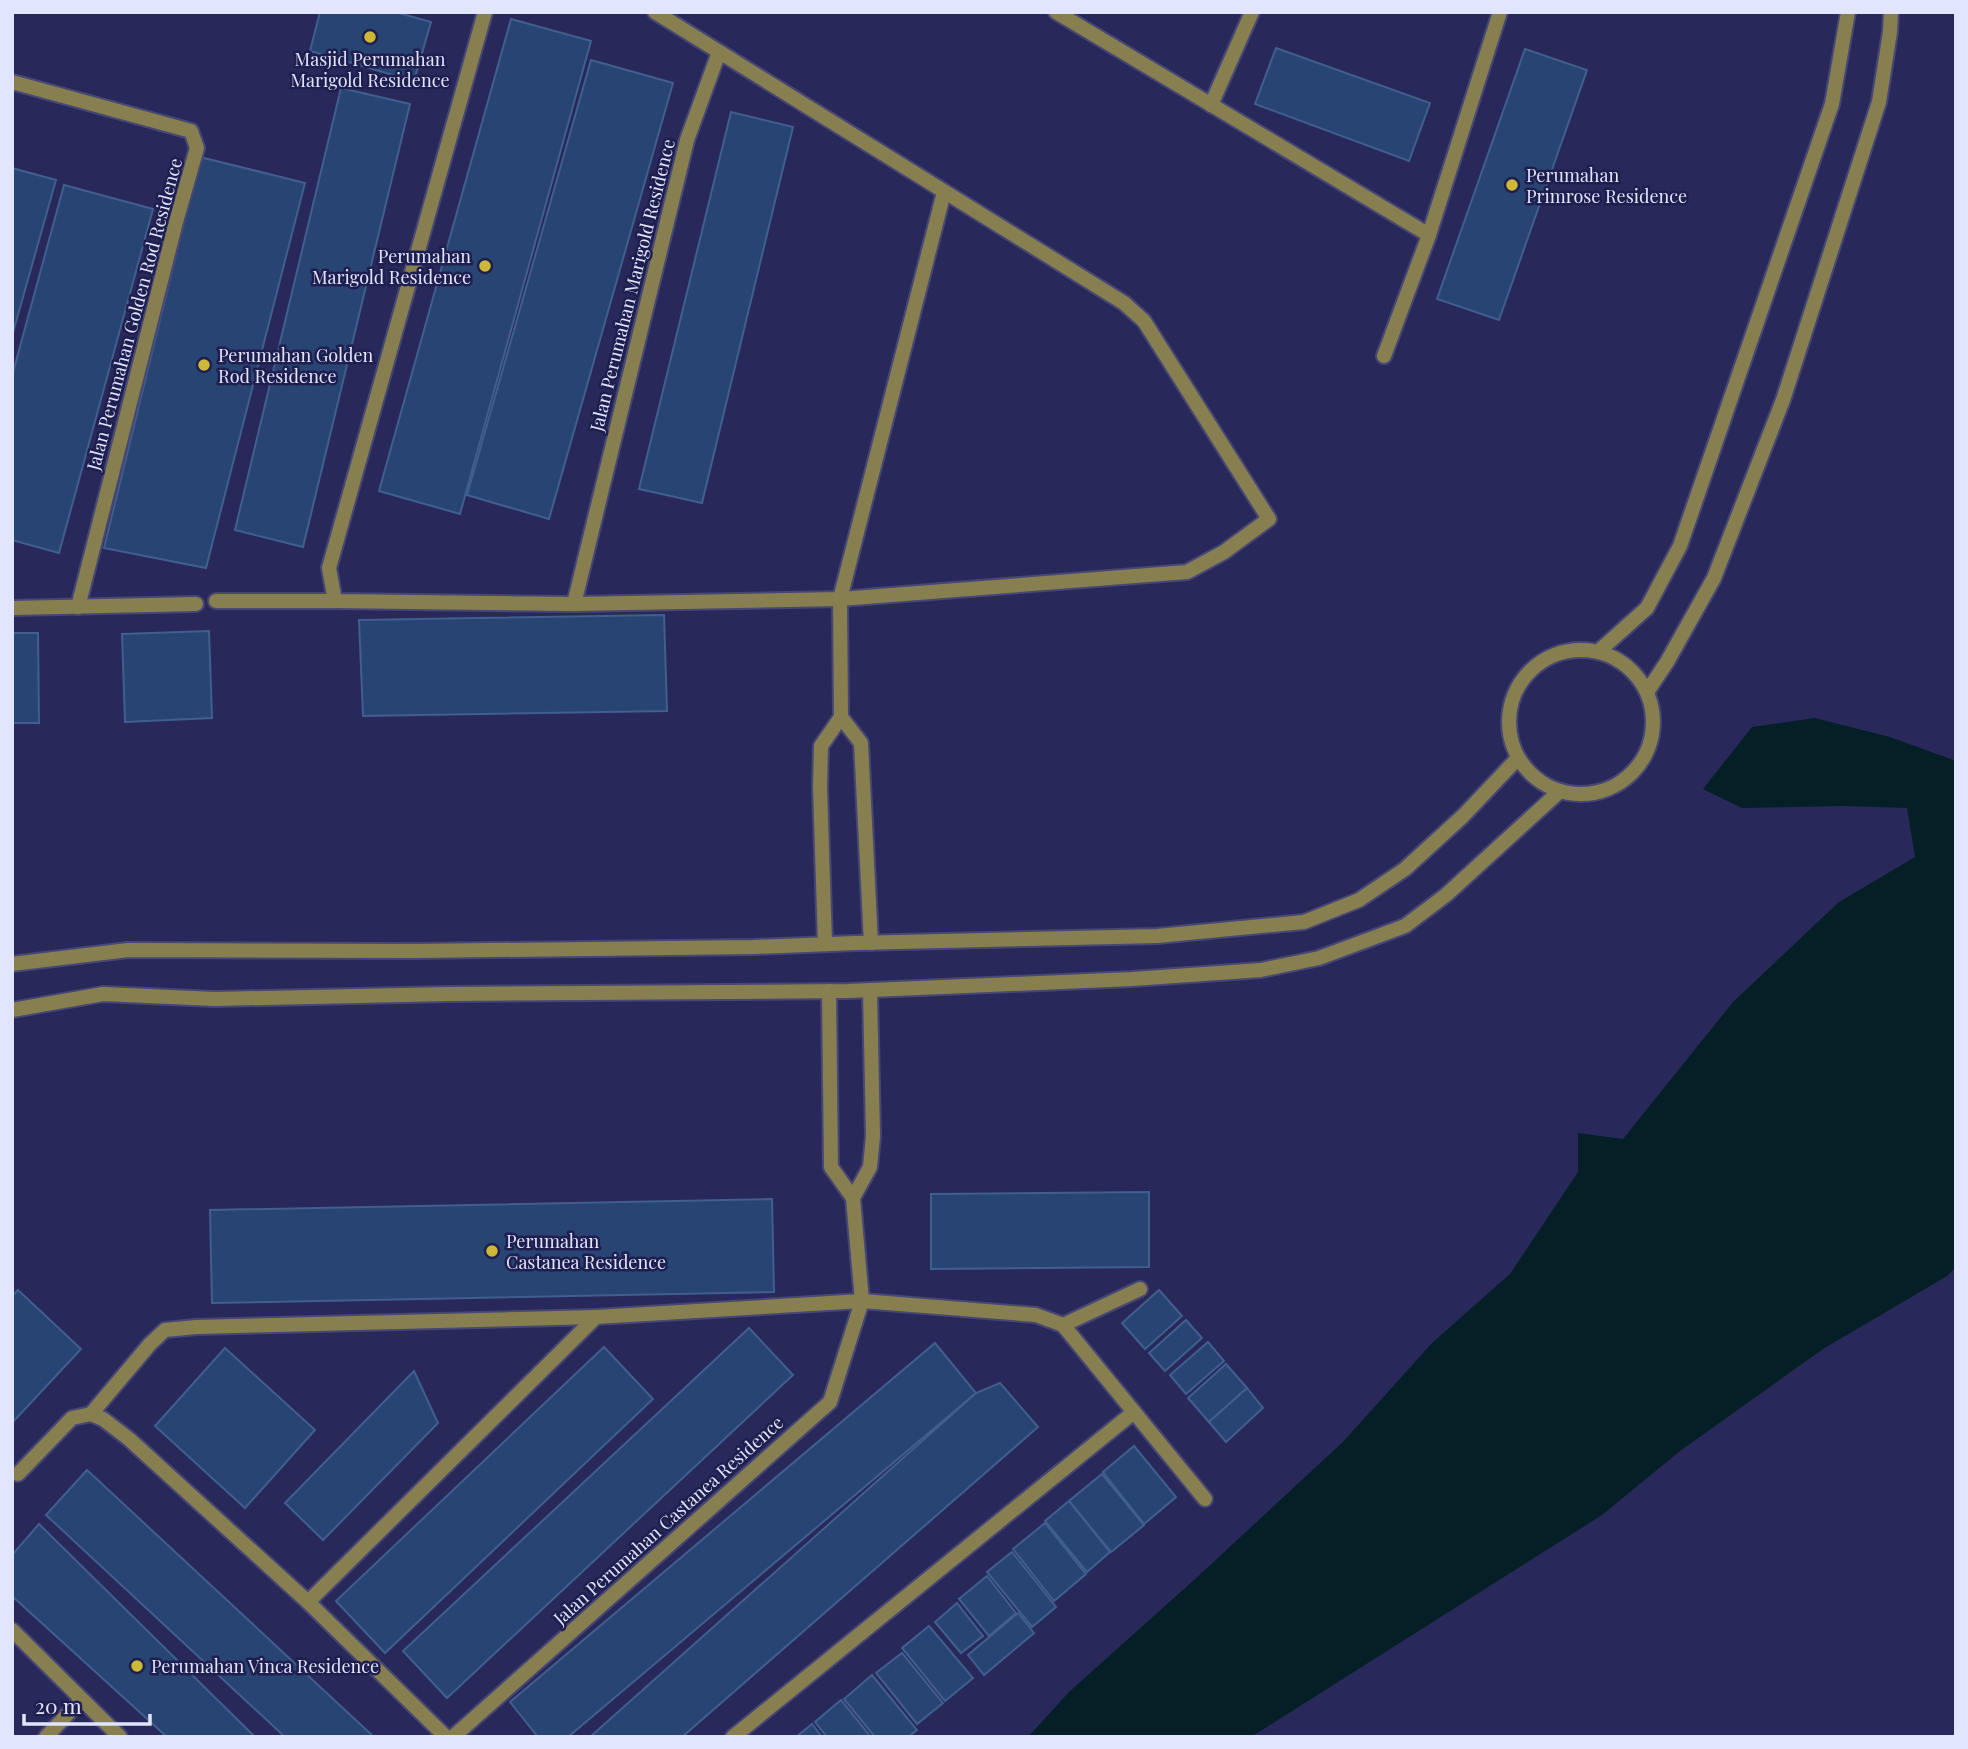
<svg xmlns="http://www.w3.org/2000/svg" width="1968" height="1749" font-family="'Playfair Display',serif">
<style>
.water{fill:#051f26}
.building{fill:#274473;stroke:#405f8f;stroke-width:2}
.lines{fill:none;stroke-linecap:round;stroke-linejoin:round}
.street-casing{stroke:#464774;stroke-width:18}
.street{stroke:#877f50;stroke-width:14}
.poi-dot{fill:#ceb837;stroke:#1f1f4f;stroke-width:2.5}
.labels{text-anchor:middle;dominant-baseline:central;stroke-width:5;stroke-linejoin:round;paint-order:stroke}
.poi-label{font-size:18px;fill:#e2e5ff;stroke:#1f1f4f;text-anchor:start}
.street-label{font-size:18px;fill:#e2e5ff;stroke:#1f1f4f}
</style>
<rect width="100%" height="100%" fill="#28295a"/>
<polygon class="water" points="1815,718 1890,737 1956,761 1956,1267 1947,1276 1823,1349 1680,1451 1602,1515 1251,1737 1028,1737 1069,1692 1194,1580 1343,1442 1432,1343 1510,1274 1578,1172 1578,1133 1623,1139 1733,1002 1839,902 1915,857 1907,808 1846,806 1742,808 1703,789 1752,727"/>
<g class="building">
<polygon points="320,12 395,12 431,22 414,81 310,51"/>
<polygon points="511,19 591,41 460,514 379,491"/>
<polygon points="1276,48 1430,103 1409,161 1255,104"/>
<polygon points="1525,49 1587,70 1499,320 1437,299"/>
<polygon points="591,60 673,83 549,519 467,495"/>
<polygon points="341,88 410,104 303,547 235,530"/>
<polygon points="731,112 793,127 702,503 639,489"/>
<polygon points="200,157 305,183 206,568 104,548"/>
<polygon points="12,168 56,180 12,336"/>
<polygon points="64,185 153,209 59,553 12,540 12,376"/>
<polygon points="664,615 667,711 363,716 359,620"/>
<polygon points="209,631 212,718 125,722 122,634"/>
<polygon points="12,633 38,633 39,723 12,723"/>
<polygon points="1149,1192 1149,1267 931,1269 931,1194"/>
<polygon points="772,1199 774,1292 212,1303 210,1210"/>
<polygon points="18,1290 81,1349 12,1423 12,1296"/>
<polygon points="1159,1290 1182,1316 1145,1349 1122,1323"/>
<polygon points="1186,1320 1202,1338 1165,1371 1149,1353"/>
<polygon points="749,1328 793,1375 447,1698 403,1651"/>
<polygon points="1208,1342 1224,1361 1186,1394 1170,1375"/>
<polygon points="935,1343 976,1393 568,1737 538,1737 510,1702"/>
<polygon points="604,1347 653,1399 385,1653 336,1601"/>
<polygon points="225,1348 315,1430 245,1508 155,1426"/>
<polygon points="1226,1364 1247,1388 1209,1422 1188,1398"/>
<polygon points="414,1371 438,1423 323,1540 285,1503"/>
<polygon points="1000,1383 1038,1427 682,1737 590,1737 976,1393"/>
<polygon points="1247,1388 1263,1408 1226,1442 1209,1422"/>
<polygon points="1134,1446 1176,1497 1144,1524 1103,1472"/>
<polygon points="87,1470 374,1737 285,1737 46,1515"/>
<polygon points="1102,1474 1144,1525 1111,1552 1069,1501"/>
<polygon points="1069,1501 1110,1552 1087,1572 1045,1521"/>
<polygon points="1045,1523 1086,1574 1054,1601 1013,1549"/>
<polygon points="39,1524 255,1737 167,1737 12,1596 12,1555"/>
<polygon points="1012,1552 1056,1607 1032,1627 987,1572"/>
<polygon points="987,1576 1016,1613 989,1636 959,1599"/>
<polygon points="957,1603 983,1636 961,1653 935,1622"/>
<polygon points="1018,1613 1034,1633 984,1675 968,1655"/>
<polygon points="929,1626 973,1678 945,1701 902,1648"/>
<polygon points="902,1653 943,1703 917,1724 876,1673"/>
<polygon points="872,1675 917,1730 908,1737 875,1737 844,1699"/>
<polygon points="841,1700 871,1737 827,1737 815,1722"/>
<polygon points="812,1724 822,1737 796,1737"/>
</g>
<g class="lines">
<defs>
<g id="street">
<polyline points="485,12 329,568 335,601 574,604 840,599 1187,572 1224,552 1269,519 1144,321 1124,303 655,12"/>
<polyline points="1056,12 1429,235"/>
<polyline points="12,82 191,131 197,148 176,222 78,607"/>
<polyline points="1211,105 1252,12"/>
<polyline points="1384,356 1429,235 1500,12"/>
<polyline points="216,601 335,601"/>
<polyline points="574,604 687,140 719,52"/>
<polyline points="12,608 196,604"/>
<circle cx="1581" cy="722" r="72"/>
<polyline points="1599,651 1647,608 1680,546 1832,104 1848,12"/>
<polyline points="1647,692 1667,662 1714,578 1783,400 1879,102 1890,32 1891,12"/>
<polyline points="841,717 840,599 944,192"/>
<polyline points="825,944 820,787 821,746 841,717 861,743 871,943"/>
<polyline points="12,964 128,950 414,951 754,947 856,943 1157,936 1304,922 1359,900 1405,869 1463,816 1518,758"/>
<polyline points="829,991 831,1167 853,1198 870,1167 873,1136 870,990"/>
<polyline points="12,1010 103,994 215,999 448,994 848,991 1132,979 1261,970 1319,958 1405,926 1446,895 1560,791"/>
<polyline points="1063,1325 1140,1289"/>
<polyline points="91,1414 150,1344 165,1330 196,1327 596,1317"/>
<polyline points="18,1474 72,1418 91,1414 103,1419 129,1439 308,1602 446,1737"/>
<polyline points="308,1602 596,1317 862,1301 1036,1315 1063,1325 1205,1499"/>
<polyline points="12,1630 120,1737"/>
<polyline points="46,1737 81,1700"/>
<polyline points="453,1737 830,1402 862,1301 853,1198"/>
<polyline points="733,1737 1134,1412"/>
</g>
</defs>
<use href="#street" class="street-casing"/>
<use href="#street" class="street"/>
</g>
<g class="poi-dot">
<circle cx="370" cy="37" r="7"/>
<circle cx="1512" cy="185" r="7"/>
<circle cx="485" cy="266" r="7"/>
<circle cx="204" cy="365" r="7"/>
<circle cx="492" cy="1251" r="7"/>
<circle cx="137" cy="1666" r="7"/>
</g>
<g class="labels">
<g class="poi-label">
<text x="370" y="59" text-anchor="middle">Masjid Perumahan<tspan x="370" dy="21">Marigold Residence</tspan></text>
<text x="1526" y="175">Perumahan<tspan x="1526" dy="21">Primrose Residence</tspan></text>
<text x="471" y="256" text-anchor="end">Perumahan<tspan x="471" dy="21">Marigold Residence</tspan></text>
<text x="218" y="355">Perumahan Golden<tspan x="218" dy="21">Rod Residence</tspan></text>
<text x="506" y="1241">Perumahan<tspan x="506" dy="21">Castanea Residence</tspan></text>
<text x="151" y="1666">Perumahan Vinca Residence</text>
</g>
<g class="street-label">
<text transform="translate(632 285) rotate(-76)">Jalan Perumahan Marigold Residence</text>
<text transform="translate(134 314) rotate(-75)">Jalan Perumahan Golden Rod Residence</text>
<text transform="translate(668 1520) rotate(-42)">Jalan Perumahan Castanea Residence</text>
</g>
</g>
<rect width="1968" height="1749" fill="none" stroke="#e2e5ff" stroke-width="28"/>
<path d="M24 1714v10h126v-10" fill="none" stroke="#e2e5ff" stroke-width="3.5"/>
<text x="35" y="1714" font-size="21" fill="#e2e5ff" stroke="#1f1f4f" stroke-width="5" paint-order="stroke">20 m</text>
</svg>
